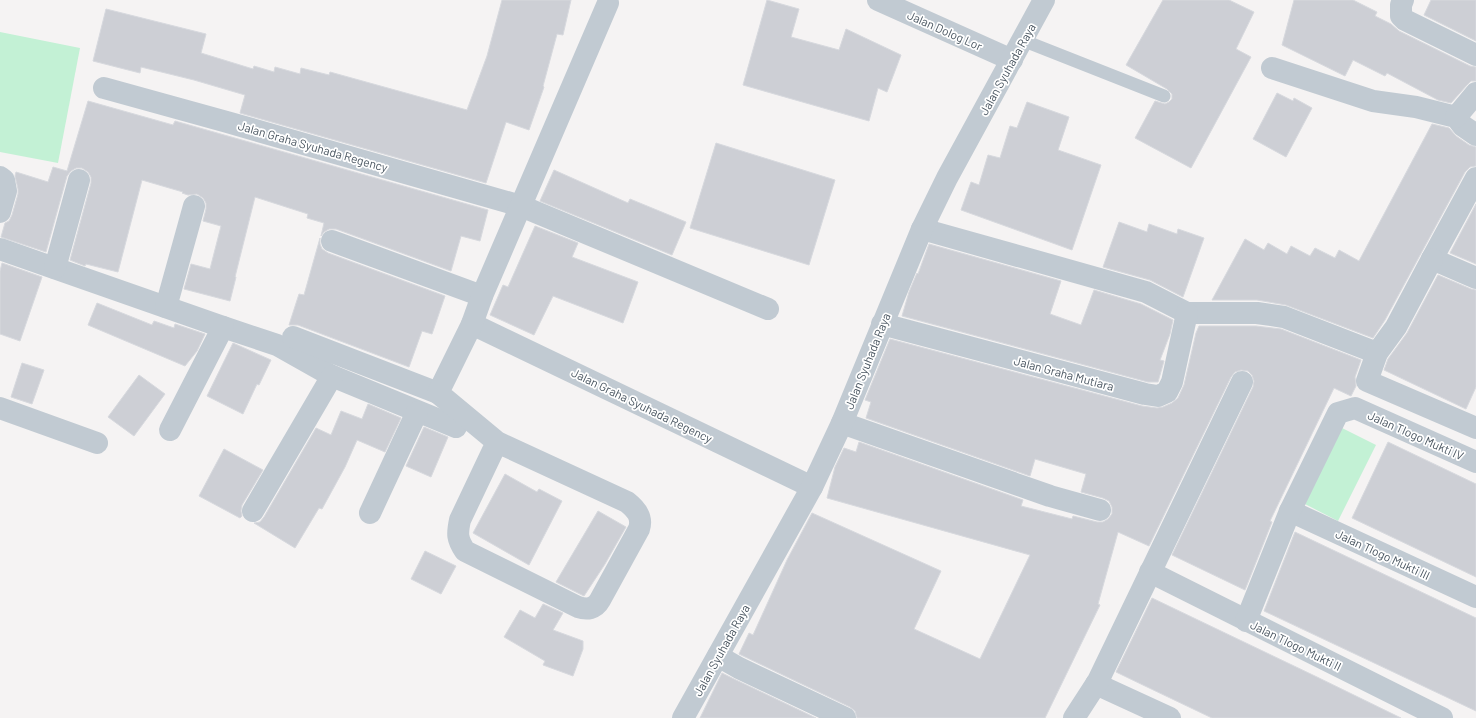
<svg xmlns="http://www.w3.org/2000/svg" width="1476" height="718" font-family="Barlow,sans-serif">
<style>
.green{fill:#c3f1d5}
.building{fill:#cdcfd5;stroke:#d7d9de}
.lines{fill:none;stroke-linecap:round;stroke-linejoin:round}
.service{stroke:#c1cad2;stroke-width:13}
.minor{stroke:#c1cad2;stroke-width:22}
.tertiary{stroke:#c1cad2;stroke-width:22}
.labels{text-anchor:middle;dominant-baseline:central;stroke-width:3.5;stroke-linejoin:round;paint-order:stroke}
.street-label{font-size:12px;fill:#4a5661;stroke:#fff}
</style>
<rect width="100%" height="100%" fill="#f5f3f3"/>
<g class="green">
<polygon points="0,32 80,48 58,163 0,152"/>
<polygon points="1342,428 1376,445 1338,521 1305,504"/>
</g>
<g class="building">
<polygon points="502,0 571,0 563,35 557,34 543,86 544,87 529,130 506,122 486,183 240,113 245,95 194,80 141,67 140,73 93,61 106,9 206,34 201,53 253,69 254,66 274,72 275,67 300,74 301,68 329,75 330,72 467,110 487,56"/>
<polygon points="767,0 799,9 791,37 839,50 846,29 901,55 887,92 878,88 869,121 743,85"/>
<polygon points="1163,0 1229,0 1254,12 1236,49 1251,57 1191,168 1135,138 1155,101 1165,104 1169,102 1172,99 1172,94 1167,89 1126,65"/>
<polygon points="1294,0 1353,0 1377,12 1375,16 1391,24 1399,31 1470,66 1476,67 1476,81 1471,81 1467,85 1451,103 1438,100 1387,73 1385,76 1353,60 1345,76 1282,45"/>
<polygon points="1431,0 1476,0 1476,41 1424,15"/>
<polygon points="1277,93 1293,101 1294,98 1312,108 1286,157 1253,139"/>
<polygon points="88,101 173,125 175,121 488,210 480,241 461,236 451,271 336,229 329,229 324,232 321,236 324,223 307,218 308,214 255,197 235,277 236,277 230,301 184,289 191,264 210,269 221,226 203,221 206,209 206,203 203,198 197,194 188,195 182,193 183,192 142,180 118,272 86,264 85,266 70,260 91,183 91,177 88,172 82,168 76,168 71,171 67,176 46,252 1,237 5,223 9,221 12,215 18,194 18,189 15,176 16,172 48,182 53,167 67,171"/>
<polygon points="1027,102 1069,117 1058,150 1101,165 1072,250 961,210 971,182 979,185 988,155 1000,158 1010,126 1017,128"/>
<polygon points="1432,124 1449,128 1456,136 1469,145 1476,147 1476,166 1470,167 1465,172 1385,320 1373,338 1286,305 1257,300 1212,300 1245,239 1264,250 1268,243 1287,254 1291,246 1310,256 1315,248 1335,258 1339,250 1359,261"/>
<polygon points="716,143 835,180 809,265 690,228"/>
<polygon points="554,170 628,203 630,199 686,222 672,255 540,201"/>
<polygon points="1476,204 1476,264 1450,253"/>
<polygon points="1119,222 1147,232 1149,224 1177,234 1178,229 1204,238 1183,297 1150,280 1103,267"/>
<polygon points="535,226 578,243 572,257 638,282 623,323 553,296 534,335 490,315 503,285 508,287"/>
<polygon points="320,238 320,244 322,249 328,253 445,296 432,334 422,331 409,367 298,325 289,325 299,294 304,295"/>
<polygon points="929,244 1061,281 1050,314 1081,325 1094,290 1141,304 1173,320 1170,334 1160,360 1164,361 1158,382 1148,382 902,316 909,292 917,273 918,274"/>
<polygon points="2,263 42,277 20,341 0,334 0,271"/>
<polygon points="1438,275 1471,289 1476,290 1476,387 1466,409 1384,370 1388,359 1407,333"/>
<polygon points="97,303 152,325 154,321 174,328 175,324 205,334 197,351 185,366 88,325"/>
<polygon points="1199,326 1256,326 1281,329 1361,360 1355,377 1356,386 1351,396 1334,388 1270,521 1272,522 1245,590 1172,555 1253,387 1254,381 1252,375 1248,371 1241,370 1235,372 1231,377 1149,546 1118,532 1098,604 1100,605 1045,718 857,718 855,711 850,707 739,654 749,633 753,635 787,560 812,513 941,571 914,629 980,659 1030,555 827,498 835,467 844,448 856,452 859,442 1023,500 1021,506 1072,519 1073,516 1097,522 1103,522 1108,519 1112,514 1112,507 1109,501 1103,498 1081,492 1086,474 1035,459 1030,476 866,418 871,402 865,400 890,339 1142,406 1157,408 1163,407 1172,403 1178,398 1184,385 1196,333"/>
<polygon points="233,343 271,360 259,385 257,384 243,414 207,396"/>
<polygon points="22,363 44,370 32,404 11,397"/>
<polygon points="139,375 165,394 134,436 108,417"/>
<polygon points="368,404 401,418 385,452 357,440 345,467 322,509 319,508 295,548 254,523 260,522 264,517 316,428 331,435 341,411 362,419"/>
<polygon points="424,427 448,437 431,477 406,466"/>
<polygon points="1388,442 1476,484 1476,577 1352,518"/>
<polygon points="224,449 263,470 242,505 241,511 242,516 240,518 199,496"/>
<polygon points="505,474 537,492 539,489 562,501 529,565 473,533"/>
<polygon points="598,511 626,527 605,564 584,596 556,582"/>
<polygon points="1295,532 1476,618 1476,711 1264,611"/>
<polygon points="425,551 456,566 441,594 411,579"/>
<polygon points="1152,598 1317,677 1401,718 1212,718 1145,686 1116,672"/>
<polygon points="543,604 563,613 553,630 583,641 583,649 573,676 543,665 545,661 504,637 520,610 535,618"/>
<polygon points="722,673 734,679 816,718 700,718"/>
</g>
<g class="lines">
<polyline class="service" points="1022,40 1164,96"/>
<g class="minor">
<polyline points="878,0 1012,60"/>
<polyline points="1403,0 1401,5 1401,16 1405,20 1476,55"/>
<polyline points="1272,68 1373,101 1416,107 1456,117 1463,126 1476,135"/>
<polyline points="104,88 227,122 521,206 768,309"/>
<polyline points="1456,117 1476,93"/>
<polyline points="0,177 4,180 6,191 0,212"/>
<polyline points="1476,178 1432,259 1476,278"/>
<polyline points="922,229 1146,292 1187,313 1257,313 1284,317 1377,353"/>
<polyline points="332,241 482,296"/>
<polyline points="0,249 217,325 277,345 332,376 456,427"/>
<polyline points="1432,259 1396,327 1377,353 1367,381 1476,428"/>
<polyline points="55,268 79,180"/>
<polyline points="166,307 194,206"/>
<polyline points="472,324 812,487"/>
<polyline points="882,324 1145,394 1158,396 1167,392 1172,382 1187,313"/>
<polyline points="293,337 438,393"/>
<polyline points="0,408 97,443"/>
<polyline points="842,423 1050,496 1100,510"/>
<polyline points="170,430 223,327"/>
<path d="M 497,442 L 460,520 C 457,534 457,539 465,551 L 578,607 C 587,610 595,609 600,600 L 639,529 C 643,517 636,509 627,502 L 497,442 L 438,393 L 472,324 L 482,296 L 608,3"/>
<polyline points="253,511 332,376"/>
<polyline points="1290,511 1476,597"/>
<polyline points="370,513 417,412"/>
<polyline points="1150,572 1442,718"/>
<polyline points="1246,621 1290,511 1338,413 1355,408 1476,462"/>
<polyline points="718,656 739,668 845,718"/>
<polyline points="1096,684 1170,718"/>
<polyline points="1074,718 1098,681 1242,382"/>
</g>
<polyline class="tertiary" points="683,718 812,487 842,423 922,229 947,178 1044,0"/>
</g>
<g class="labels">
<g class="street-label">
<text transform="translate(945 30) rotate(24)">Jalan Dolog Lor</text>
<text transform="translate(1007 69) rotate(-61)">Jalan Syuhada Raya</text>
<text transform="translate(313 146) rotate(16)">Jalan Graha Syuhada Regency</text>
<text transform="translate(867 361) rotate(-68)">Jalan Syuhada Raya</text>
<text transform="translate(1064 373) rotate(15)">Jalan Graha Mutiara</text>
<text transform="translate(642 405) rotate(26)">Jalan Graha Syuhada Regency</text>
<text transform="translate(1416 435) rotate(24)">Jalan Tlogo Mukti IV</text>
<text transform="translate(1383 554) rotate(25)">Jalan Tlogo Mukti III</text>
<text transform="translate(1296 645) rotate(26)">Jalan Tlogo Mukti II</text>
<text transform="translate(721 650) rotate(-61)">Jalan Syuhada Raya</text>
</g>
</g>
</svg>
